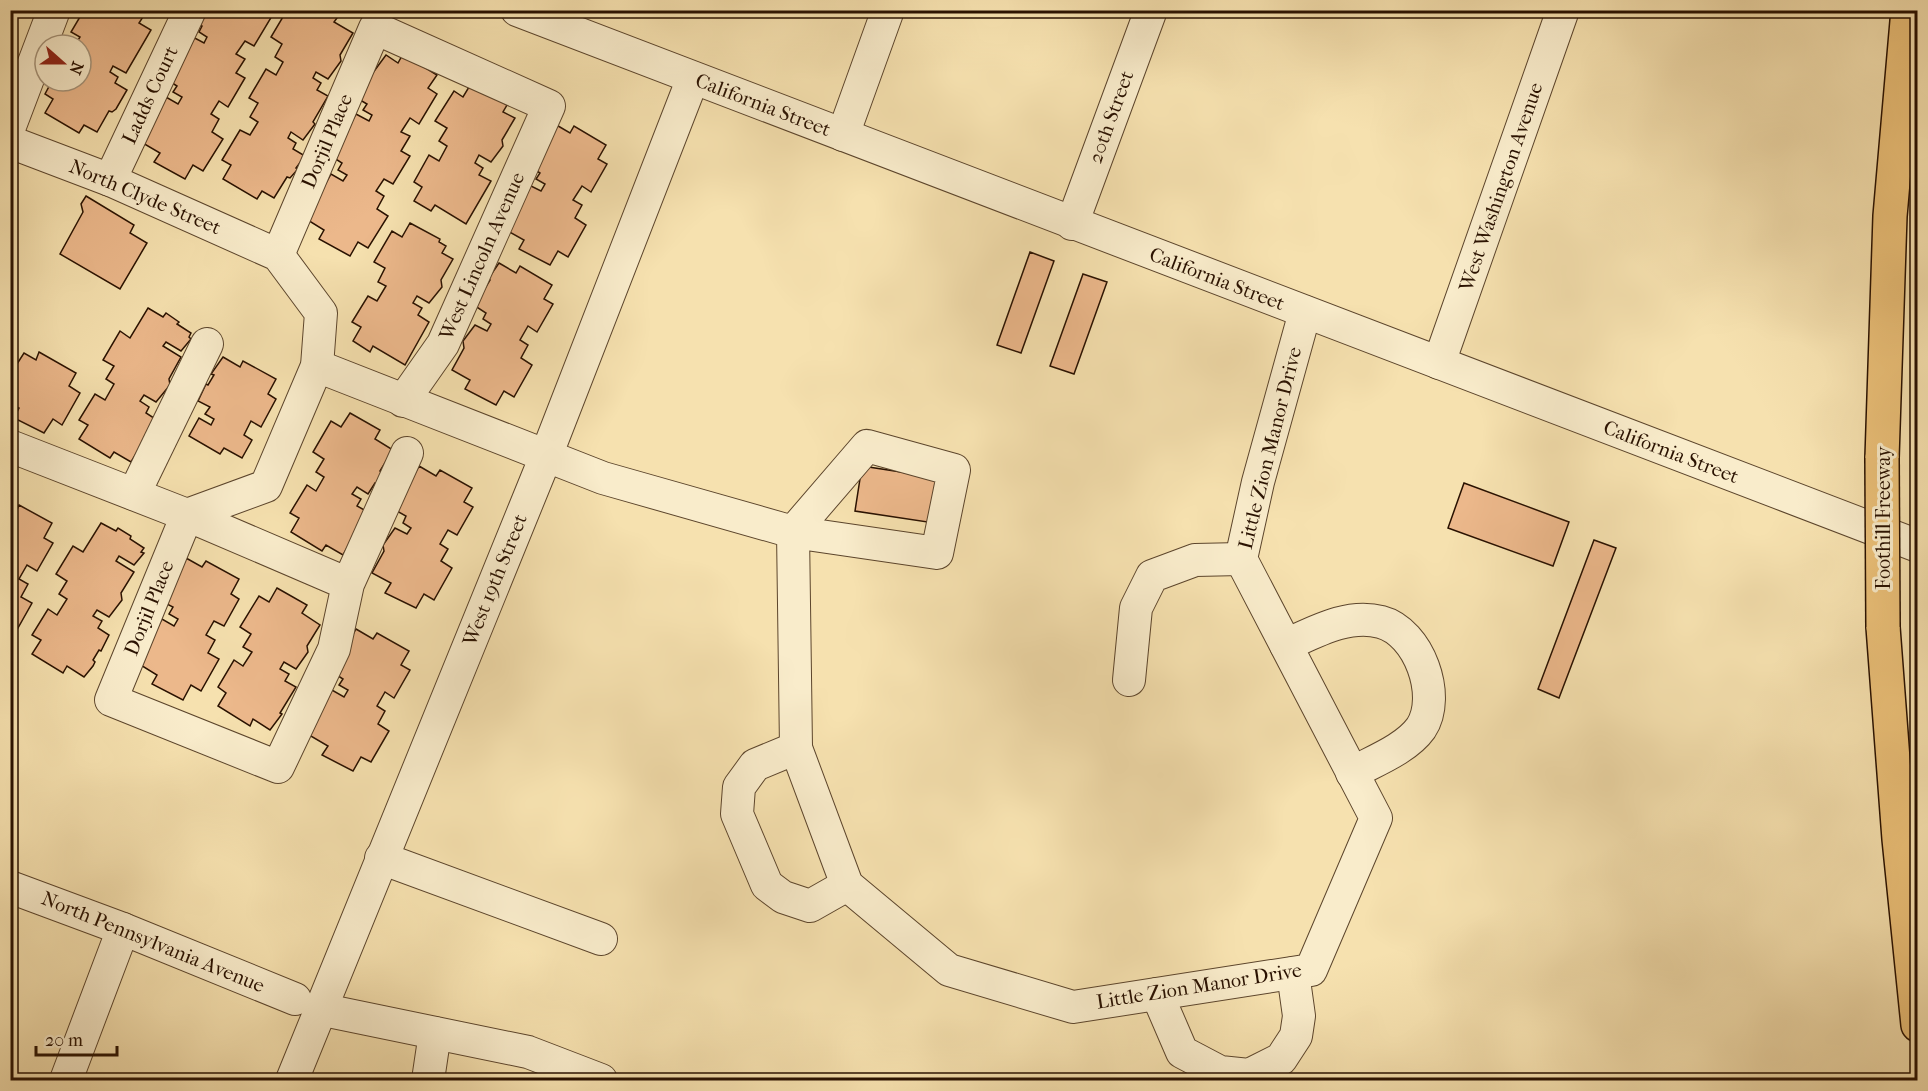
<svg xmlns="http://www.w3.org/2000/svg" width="1928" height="1091" font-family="'IM FELL French Canon',serif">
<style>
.building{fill:#ecb88b;stroke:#291100;stroke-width:1.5}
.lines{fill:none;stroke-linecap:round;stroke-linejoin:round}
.minor-casing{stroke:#5c452c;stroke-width:34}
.highway-casing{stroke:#291100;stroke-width:36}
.minor{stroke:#f9eccb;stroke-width:32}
.highway{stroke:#ebc078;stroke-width:33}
.highway-bridge-casing{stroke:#291100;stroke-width:36;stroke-linecap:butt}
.highway-bridge{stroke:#ebc078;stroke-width:33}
.labels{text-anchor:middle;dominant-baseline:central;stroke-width:6;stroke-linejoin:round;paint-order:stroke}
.street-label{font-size:20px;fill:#291100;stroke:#f9eccb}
</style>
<rect width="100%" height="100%" fill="#f6e1af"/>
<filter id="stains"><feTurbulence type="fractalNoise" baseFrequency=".00333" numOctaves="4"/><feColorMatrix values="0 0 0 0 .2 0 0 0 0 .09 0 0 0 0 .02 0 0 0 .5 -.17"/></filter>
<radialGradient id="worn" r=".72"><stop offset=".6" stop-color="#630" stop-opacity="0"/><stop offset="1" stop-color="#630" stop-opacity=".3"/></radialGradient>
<g class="building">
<polygon points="84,10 135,10 143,17 139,23 151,30 126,73 113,66 110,72 118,77 115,83 127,90 116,109 112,112 109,111 97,132 84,125 79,133 45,113 53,99 45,94 52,81 81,81 81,45 75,45 80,37 71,32"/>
<polygon points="197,10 264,10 272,16 254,46 245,41 236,54 245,59 236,73 245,78 228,107 219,101 211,114 219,119 212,132 223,139 203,171 193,165 185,179 154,162 160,153 141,142 166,97 178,104 182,97 173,92 177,86 166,79 191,36 204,43 207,37 199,32 202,26 190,20"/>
<polygon points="287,10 334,10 340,14 334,22 353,33 340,55 341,61 328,79 316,72 313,78 321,83 317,90 328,96 313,122 315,124 303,140 291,132 288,138 296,143 293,149 305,156 296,168 298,169 290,178 287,177 274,198 262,191 257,199 223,179 231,165 222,160 240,130 250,135 258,122 250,117 258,103 249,98 266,69 276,75 283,62 275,57 282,44 271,37"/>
<polygon points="403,54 437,75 428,88 437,94 419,124 410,118 401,132 410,136 401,151 410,156 393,184 384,179 376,191 384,196 377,209 388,216 368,248 358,242 350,256 319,239 324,230 306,219 331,174 343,181 347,175 338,170 342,163 331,156 356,114 369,121 372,115 363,110 367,104 355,97 386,55 398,63"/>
<polygon points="472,82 507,105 503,112 515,118 502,140 503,146 491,162 479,155 475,163 483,168 479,175 491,181 466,224 435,205 431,211 414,201 422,187 414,182 429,155 439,161 447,146 439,141 447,128 435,121 454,91 463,97"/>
<polygon points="553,123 570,133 574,126 606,145 598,159 607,164 591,192 582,186 573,200 582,205 575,218 586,225 568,257 558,251 550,265 519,249 524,240 506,230 529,185 541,191 545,184 536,179 540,173 529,166"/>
<polygon points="86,196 134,225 130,233 147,243 120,289 60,254 83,212 81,204"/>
<polygon points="410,223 440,239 439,242 446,246 442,253 453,259 441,280 442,287 429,303 417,296 413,303 422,308 418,315 429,322 405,365 373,346 370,352 353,341 361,327 352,322 368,296 377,301 386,286 378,282 385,268 374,262 392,231 402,237"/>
<polygon points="1030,252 1054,261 1021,353 997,345"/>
<polygon points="499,263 516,273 520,266 552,285 544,299 553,304 537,332 528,326 520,340 528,345 521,358 532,365 514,397 504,391 496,405 465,389 470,380 452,370 464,348 463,341 475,325 487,331 491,324 483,319 486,313 475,306 482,289 484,290 490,280 488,279"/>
<polygon points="1083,274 1107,282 1074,374 1050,366"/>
<polygon points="148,308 163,317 166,313 179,322 177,324 191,333 189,337 191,339 181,351 166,342 163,346 181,357 169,379 170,385 156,402 144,395 140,401 149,407 146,413 157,420 131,462 114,452 110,458 79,439 88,425 79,420 95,394 105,400 114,384 106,379 114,366 103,360 120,331 130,338"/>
<polygon points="39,352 76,373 69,386 80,393 62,425 53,419 44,433 14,418 19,408 10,404 11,375 15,363 17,364 24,353 36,360"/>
<polygon points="223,357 240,367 243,361 276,379 268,394 276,399 261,427 251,421 244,435 252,440 242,458 224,448 220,454 189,436 199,418 211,425 214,419 205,414 210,407 198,401 206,384 208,385 214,375 211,374"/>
<polygon points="350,413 380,430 375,439 393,450 380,471 382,472 377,484 375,483 368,494 357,487 352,494 361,499 357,506 368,512 343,555 326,545 322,551 291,532 299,518 290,513 307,485 316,491 324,477 316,472 324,459 313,452 331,421 341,427"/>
<polygon points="419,466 436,476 440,470 472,488 464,502 473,507 457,535 448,530 440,544 448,549 441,561 452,568 434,600 424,594 416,608 385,593 391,583 372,573 384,551 383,545 395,528 407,534 411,528 403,523 406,516 395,510"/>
<polygon points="862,466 940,478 934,523 855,511"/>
<polygon points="1464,483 1569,522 1553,566 1448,528"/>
<polygon points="19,505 52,523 44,538 53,543 37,571 27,565 19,579 28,584 21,597 32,603 14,635 10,633 10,509 16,512"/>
<polygon points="101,523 116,531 118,528 131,536 130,539 144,548 141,552 144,553 134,565 119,556 116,561 134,572 121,593 122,600 109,617 97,610 93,616 102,621 98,628 109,635 101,651 99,650 93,660 95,662 93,666 84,677 67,666 63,673 32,654 41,640 32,635 48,609 57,615 67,599 59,594 67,581 56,574 73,546 83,552"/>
<polygon points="1594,540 1616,548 1559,698 1538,689"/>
<polygon points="186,558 202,567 206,561 239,579 231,594 239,599 224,626 214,621 206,635 215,640 208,653 219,659 201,691 191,685 183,700 152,684 157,675 139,664 162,619 174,626 178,619 169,614 173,607 161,601"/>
<polygon points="277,588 307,605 302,613 320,625 307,646 308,652 296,669 284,662 280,669 289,674 285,681 296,687 280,713 282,714 270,730 253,719 250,726 218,706 226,693 218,687 234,660 243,666 252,652 243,647 251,634 240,627 259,596 269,602"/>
<polygon points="356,629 373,639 377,633 409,651 401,665 410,670 394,698 385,692 377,706 385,711 378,724 389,731 371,762 361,757 353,771 322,755 328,746 309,735 332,690 344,697 348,690 339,685 343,679 332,672"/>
</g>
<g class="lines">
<defs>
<g id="minor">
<polyline points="517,10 1918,546"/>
<polyline points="10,126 54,10"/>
<polyline points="843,135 888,10"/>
<polyline points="10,142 110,180 278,255 321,313 317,366 266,486 187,515 10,446"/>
<polyline points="110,180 190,10"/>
<polyline points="1072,224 1151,10"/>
<polyline points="278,255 375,28 549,106 443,344 403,401"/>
<polyline points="1439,363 1563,10"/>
<polyline points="317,366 603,478 793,532 937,553 954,470 867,446 793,532 796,748 847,885 949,970 1073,1007 1311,970 1376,818 1241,559 1258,482 1305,312"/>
<polyline points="134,494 207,344"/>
<polyline points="348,584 187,515 111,700 278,767 334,649 348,584 407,453"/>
<path d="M 1286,645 C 1315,632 1348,613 1381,622 C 1419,632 1442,696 1421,728 C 1406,749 1374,761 1352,773"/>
<polyline points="1129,680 1136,608 1152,576 1195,560 1241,559"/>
<polyline points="796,748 755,765 739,787 737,814 767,885 783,897 810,906 847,885"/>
<polyline points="381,858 601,939"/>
<polyline points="10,887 123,929 295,999"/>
<polyline points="1157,994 1182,1052 1220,1072 1249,1075 1281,1059 1296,1036 1299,1016 1293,973"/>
<polyline points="319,1009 528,1052 601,1080"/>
<polyline points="66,1080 123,929"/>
<polyline points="292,1080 546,456 693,78"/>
<polyline points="428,1080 435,1033"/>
</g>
<g id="highway">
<polyline points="1882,458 1890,216 1908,10"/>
<polyline points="1883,627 1899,839 1918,1025"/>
</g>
</defs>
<use href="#minor" class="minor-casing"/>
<use href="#highway" class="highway-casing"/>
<use href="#minor" class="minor"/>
<use href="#highway" class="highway"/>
<defs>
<polyline id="highway-bridge" points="1882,458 1883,627"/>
</defs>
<use href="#highway-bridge" class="highway-bridge-casing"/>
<use href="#highway-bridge" class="highway-bridge"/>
</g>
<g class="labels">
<g class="street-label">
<text transform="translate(150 95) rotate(-65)">Ladds Court</text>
<text transform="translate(763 105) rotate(21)">California Street</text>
<text transform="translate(1111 117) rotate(-70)">20th Street</text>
<text transform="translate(327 141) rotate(-67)">Dorjil Place</text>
<text transform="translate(1501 187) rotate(-71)">West Washington Avenue</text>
<text transform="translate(145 197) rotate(23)">North Clyde Street</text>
<text transform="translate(482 256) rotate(-66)">West Lincoln Avenue</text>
<text transform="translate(1217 279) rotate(21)">California Street</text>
<text transform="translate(1270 448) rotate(-76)">Little Zion Manor Drive</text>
<text transform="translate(1671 452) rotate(21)">California Street</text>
<text transform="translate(1883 518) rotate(-90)">Foothill Freeway</text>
<text transform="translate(495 580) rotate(-68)">West 19th Street</text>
<text transform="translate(149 608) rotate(-68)">Dorjil Place</text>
<text transform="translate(153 942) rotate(22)">North Pennsylvania Avenue</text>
<text transform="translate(1199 986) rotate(-9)">Little Zion Manor Drive</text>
</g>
</g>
<rect width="1928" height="1091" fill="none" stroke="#f6e1af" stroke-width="36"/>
<rect x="12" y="12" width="1904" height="1067" fill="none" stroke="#291100" stroke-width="3"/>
<rect x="18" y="18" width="1892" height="1055" fill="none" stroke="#291100" stroke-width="1.5"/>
<g transform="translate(63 63) rotate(111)"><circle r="28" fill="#f9eccb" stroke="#a6947a" stroke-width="1.5"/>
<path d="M0-4.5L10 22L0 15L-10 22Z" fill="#8f2418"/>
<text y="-9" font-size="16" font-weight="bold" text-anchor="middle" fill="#291100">N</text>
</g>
<path d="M36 1046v9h81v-9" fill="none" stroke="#291100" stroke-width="3"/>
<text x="45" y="1046" font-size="18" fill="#291100" stroke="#f9eccb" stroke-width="4.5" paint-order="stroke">20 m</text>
<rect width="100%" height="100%" filter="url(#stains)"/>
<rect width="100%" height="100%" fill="url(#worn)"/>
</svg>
